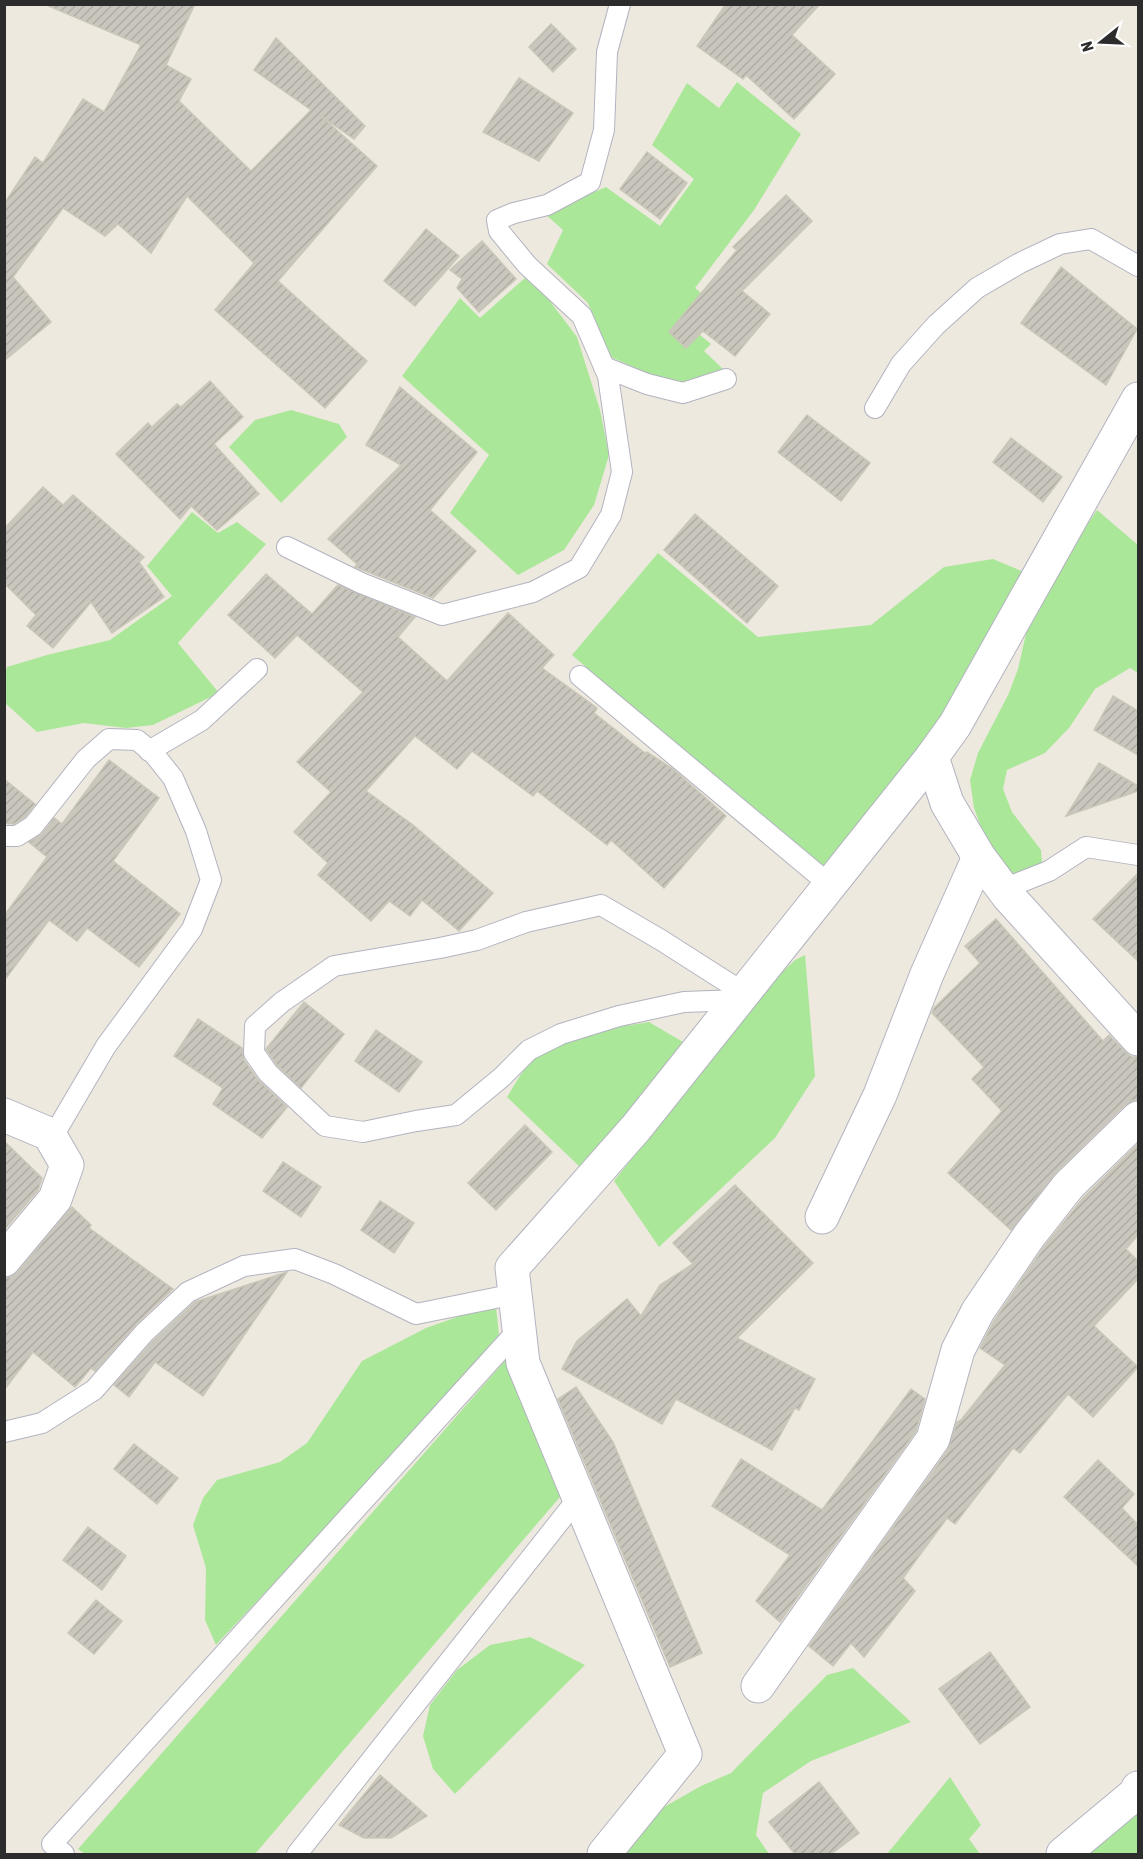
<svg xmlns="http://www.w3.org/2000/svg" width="1143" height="1859" font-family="'Asap Condensed',sans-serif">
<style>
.grass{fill:#aae799}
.building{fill:url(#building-hatch);stroke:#cac6b8;stroke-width:1.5}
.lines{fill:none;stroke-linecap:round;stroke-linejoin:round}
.service-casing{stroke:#b2b3c0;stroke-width:22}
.minor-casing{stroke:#b2b3c0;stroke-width:35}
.service{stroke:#fff;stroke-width:20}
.minor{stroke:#fff;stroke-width:33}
</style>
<defs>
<pattern id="building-hatch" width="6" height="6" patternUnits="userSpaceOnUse" patternTransform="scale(1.5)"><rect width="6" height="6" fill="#c9c7bd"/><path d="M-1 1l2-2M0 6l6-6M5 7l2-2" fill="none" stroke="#adaba3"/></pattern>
</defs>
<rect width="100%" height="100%" fill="#eee9df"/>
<g class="grass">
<polygon points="737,82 801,134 754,210 695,288 709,300 688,325 711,344 704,351 723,369 683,382 649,374 611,357 588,303 547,264 563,230 545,214 606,187 660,226 694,179 652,145 687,83 719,108"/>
<polygon points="525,278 546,296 577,337 600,410 609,455 594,505 564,550 518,575 450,513 489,455 402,376 460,298 480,318"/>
<polygon points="291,410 339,424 347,437 281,503 229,447 255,420"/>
<polygon points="1097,510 1138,545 1138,673 1130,668 1095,689 1069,728 1045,753 1007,770 1003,789 1012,812 1041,850 1042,863 1009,878 987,844 974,808 970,780 978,753 1009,693 1018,669 1028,625 1060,565"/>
<polygon points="192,512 218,533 237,522 266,544 178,643 219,693 153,725 126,728 84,723 37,732 5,703 5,674 7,667 47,655 110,640 172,596 147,566"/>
<polygon points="658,553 758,637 871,625 944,567 993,559 1024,572 934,738 828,874 572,655"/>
<polygon points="805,955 815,1076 775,1138 659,1247 614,1181 680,1098 749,1004 795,960"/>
<path d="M 649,1022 L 683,1042 L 582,1169 L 507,1097 C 514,1086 521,1072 531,1062 C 557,1034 613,1028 649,1022 Z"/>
<polygon points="496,1307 499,1335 319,1535 216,1645 205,1620 206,1568 193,1525 203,1498 217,1480 280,1462 307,1443 362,1361 426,1328 477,1310"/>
<polygon points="510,1355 565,1491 255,1854 85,1854 78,1849"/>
<polygon points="530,1637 585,1665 455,1794 433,1769 423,1736 430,1705 457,1670 490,1645"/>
<polygon points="853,1668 911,1722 811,1761 763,1793 756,1835 769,1854 618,1854 650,1815 701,1786 731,1773 827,1675"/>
<polygon points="950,1777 981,1825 969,1839 980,1854 887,1854"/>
<polygon points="1138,1806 1138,1854 1088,1854"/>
</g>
<g class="building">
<polygon points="44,4 195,4 166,65 191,79 179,101 251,171 311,110 254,70 276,38 365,126 354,139 321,116 377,166 278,281 367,361 325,408 215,310 254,263 187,196 151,253 118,224 105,236 63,208 13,277 51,322 4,361 4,204 35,157 43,163 83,99 104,112 141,45"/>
<polygon points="726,4 820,4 792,35 835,74 794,119 746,75 743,79 697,46"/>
<polygon points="551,24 576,49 553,72 529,47"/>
<polygon points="519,78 573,113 539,161 483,132"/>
<polygon points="647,152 687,183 660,219 620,189"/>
<polygon points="786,195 812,221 742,291 770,314 735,356 703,331 686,348 669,332 737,250 733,247"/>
<polygon points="426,229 459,256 415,306 384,281"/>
<polygon points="482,241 516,279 479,312 457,288 462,279 450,270"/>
<polygon points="1061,267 1137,329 1106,385 1021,323"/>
<polygon points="210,381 243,417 214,444 259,494 217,530 191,506 180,519 116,454 148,423 152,427 177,404 181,407"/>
<polygon points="400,387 477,452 430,510 476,551 433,598 355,567 357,564 328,539 401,465 366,445"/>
<polygon points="807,415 870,463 841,501 778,452"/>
<polygon points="1011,438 1062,477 1043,502 993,462"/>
<polygon points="43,487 63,505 73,495 144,557 139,562 164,597 112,633 91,602 53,648 27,626 36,615 4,583 4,529"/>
<polygon points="695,514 778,586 747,623 664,550"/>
<polygon points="266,574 312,614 338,585 415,617 398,637 447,681 508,613 554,655 542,668 597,708 594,713 645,753 647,752 673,769 726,816 664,888 611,840 607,845 537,791 533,796 472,751 457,769 415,736 366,791 413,825 493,893 459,931 422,900 410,916 389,901 371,921 318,875 328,863 294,832 331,792 297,762 363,692 297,635 275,658 228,615"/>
<polygon points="1113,696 1138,711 1138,755 1094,730"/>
<polygon points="109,760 159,798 113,861 180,914 139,967 87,928 77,941 49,920 4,981 4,916 47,857 29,842 42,834 54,818 62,824"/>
<polygon points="1099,763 1138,786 1138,791 1066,816"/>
<polygon points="4,779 35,804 25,817 14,824 4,823"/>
<polygon points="1138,873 1138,961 1093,919"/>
<polygon points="996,919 1103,1041 1109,1035 1125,1052 1132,1057 1138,1057 1138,1100 1133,1100 1125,1105 1056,1172 1011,1230 948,1173 1002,1111 972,1079 984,1067 932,1013 934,1008 980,963 965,946"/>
<polygon points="304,1002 344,1034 301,1088 277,1065 266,1049"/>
<polygon points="198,1019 242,1048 244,1060 258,1080 287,1107 262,1138 213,1104 223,1088 174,1056"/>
<polygon points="376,1030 422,1062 399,1092 355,1061"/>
<polygon points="525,1125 552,1152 496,1210 468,1183"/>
<polygon points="4,1141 42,1178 38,1190 4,1230"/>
<polygon points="1138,1144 1138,1235 1126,1249 1138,1261 1138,1279 1094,1326 1138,1367 1093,1417 1068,1394 1020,1453 1013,1448 955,1524 947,1518 903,1578 915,1591 864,1657 851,1643 833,1666 809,1646 948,1450 957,1422 961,1420 1005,1365 980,1348 994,1321 1044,1247 1083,1198"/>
<polygon points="283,1162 321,1187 301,1217 263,1191"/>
<polygon points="735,1185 813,1263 737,1338 815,1379 799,1410 795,1408 772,1450 676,1399 662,1424 562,1369 577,1341 627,1299 641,1316 660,1285 693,1264 673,1243"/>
<polygon points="380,1201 414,1223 394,1253 361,1230"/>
<polygon points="72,1207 91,1225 89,1228 173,1289 136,1324 95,1371 91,1368 75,1387 33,1352 4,1390 4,1278 11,1277 18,1272"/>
<polygon points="287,1272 203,1396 155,1362 129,1397 114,1385 153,1341 195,1302"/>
<polygon points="576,1387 613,1442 702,1653 670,1667 558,1399"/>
<polygon points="911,1389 925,1399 916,1431 780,1622 756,1601 790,1555 712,1506 741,1459 822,1510"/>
<polygon points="134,1444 178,1478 157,1504 114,1469"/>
<polygon points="1098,1460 1134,1494 1122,1508 1138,1525 1138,1566 1064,1497"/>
<polygon points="88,1527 126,1556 102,1590 63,1560"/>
<polygon points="96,1600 122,1621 94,1654 68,1633"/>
<polygon points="990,1652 1030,1707 980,1744 939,1689"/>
<polygon points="380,1775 427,1816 391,1838 364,1838 339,1825"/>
<polygon points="819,1782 859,1833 831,1854 795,1854 769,1822"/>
</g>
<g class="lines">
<defs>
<g id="service">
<polyline points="604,367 647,384 683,393 726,379"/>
<polyline points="875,408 901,364 936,325 977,288 1020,263 1060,244 1091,239 1138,266"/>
<polyline points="287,547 361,583 442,615 533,592 579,568 611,515 622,472 608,376 582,316 527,265 499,231 497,220 514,213 547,205 590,182 604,130 607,52 620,4"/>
<polyline points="580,676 830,885"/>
<polyline points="149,751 202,720 257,669"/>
<polyline points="4,836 17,836 33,826 86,759 109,739 137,740 153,753 173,778 196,831 211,880 192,929 106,1046 52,1138"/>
<polyline points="1003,889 1049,871 1086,847 1138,855"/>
<polyline points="738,1000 684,1002 619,1016 561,1034 529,1050 502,1077 456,1115 416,1121 363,1132 325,1126 268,1073 254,1053 255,1026 282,1002 334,966 440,948 477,940 526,922 601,905 661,940 744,993"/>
<polyline points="4,1432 42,1423 94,1390 144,1333 188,1292 244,1266 295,1259 334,1274 416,1314 515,1294"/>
<polyline points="64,1854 52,1844 518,1330"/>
<polyline points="297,1854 579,1497"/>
</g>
<g id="minor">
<polyline points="932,757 947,803 979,857 1009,897 1138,1039"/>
<polyline points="4,1115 49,1134 67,1165 55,1199 4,1260"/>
<polyline points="822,1217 880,1095 927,974 979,857"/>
<polyline points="758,1686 933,1439 958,1350 978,1311 1029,1236 1069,1185 1138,1118"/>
<polyline points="604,1854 685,1754 523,1363 512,1268 636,1128 932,757 955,725 1138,399"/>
<polyline points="1063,1854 1135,1794 1138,1788"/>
</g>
</defs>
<use href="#service" class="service-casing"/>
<use href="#minor" class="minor-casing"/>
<use href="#service" class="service"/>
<use href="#minor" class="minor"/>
</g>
<rect width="1143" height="1859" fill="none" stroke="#2c2c2c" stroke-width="12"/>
<g transform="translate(1101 42) rotate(252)" stroke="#ffffff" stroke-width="4.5" paint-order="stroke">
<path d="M0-4.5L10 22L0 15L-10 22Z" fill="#2c2c2c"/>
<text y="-9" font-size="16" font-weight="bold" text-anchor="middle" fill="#2c2c2c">N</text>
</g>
</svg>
